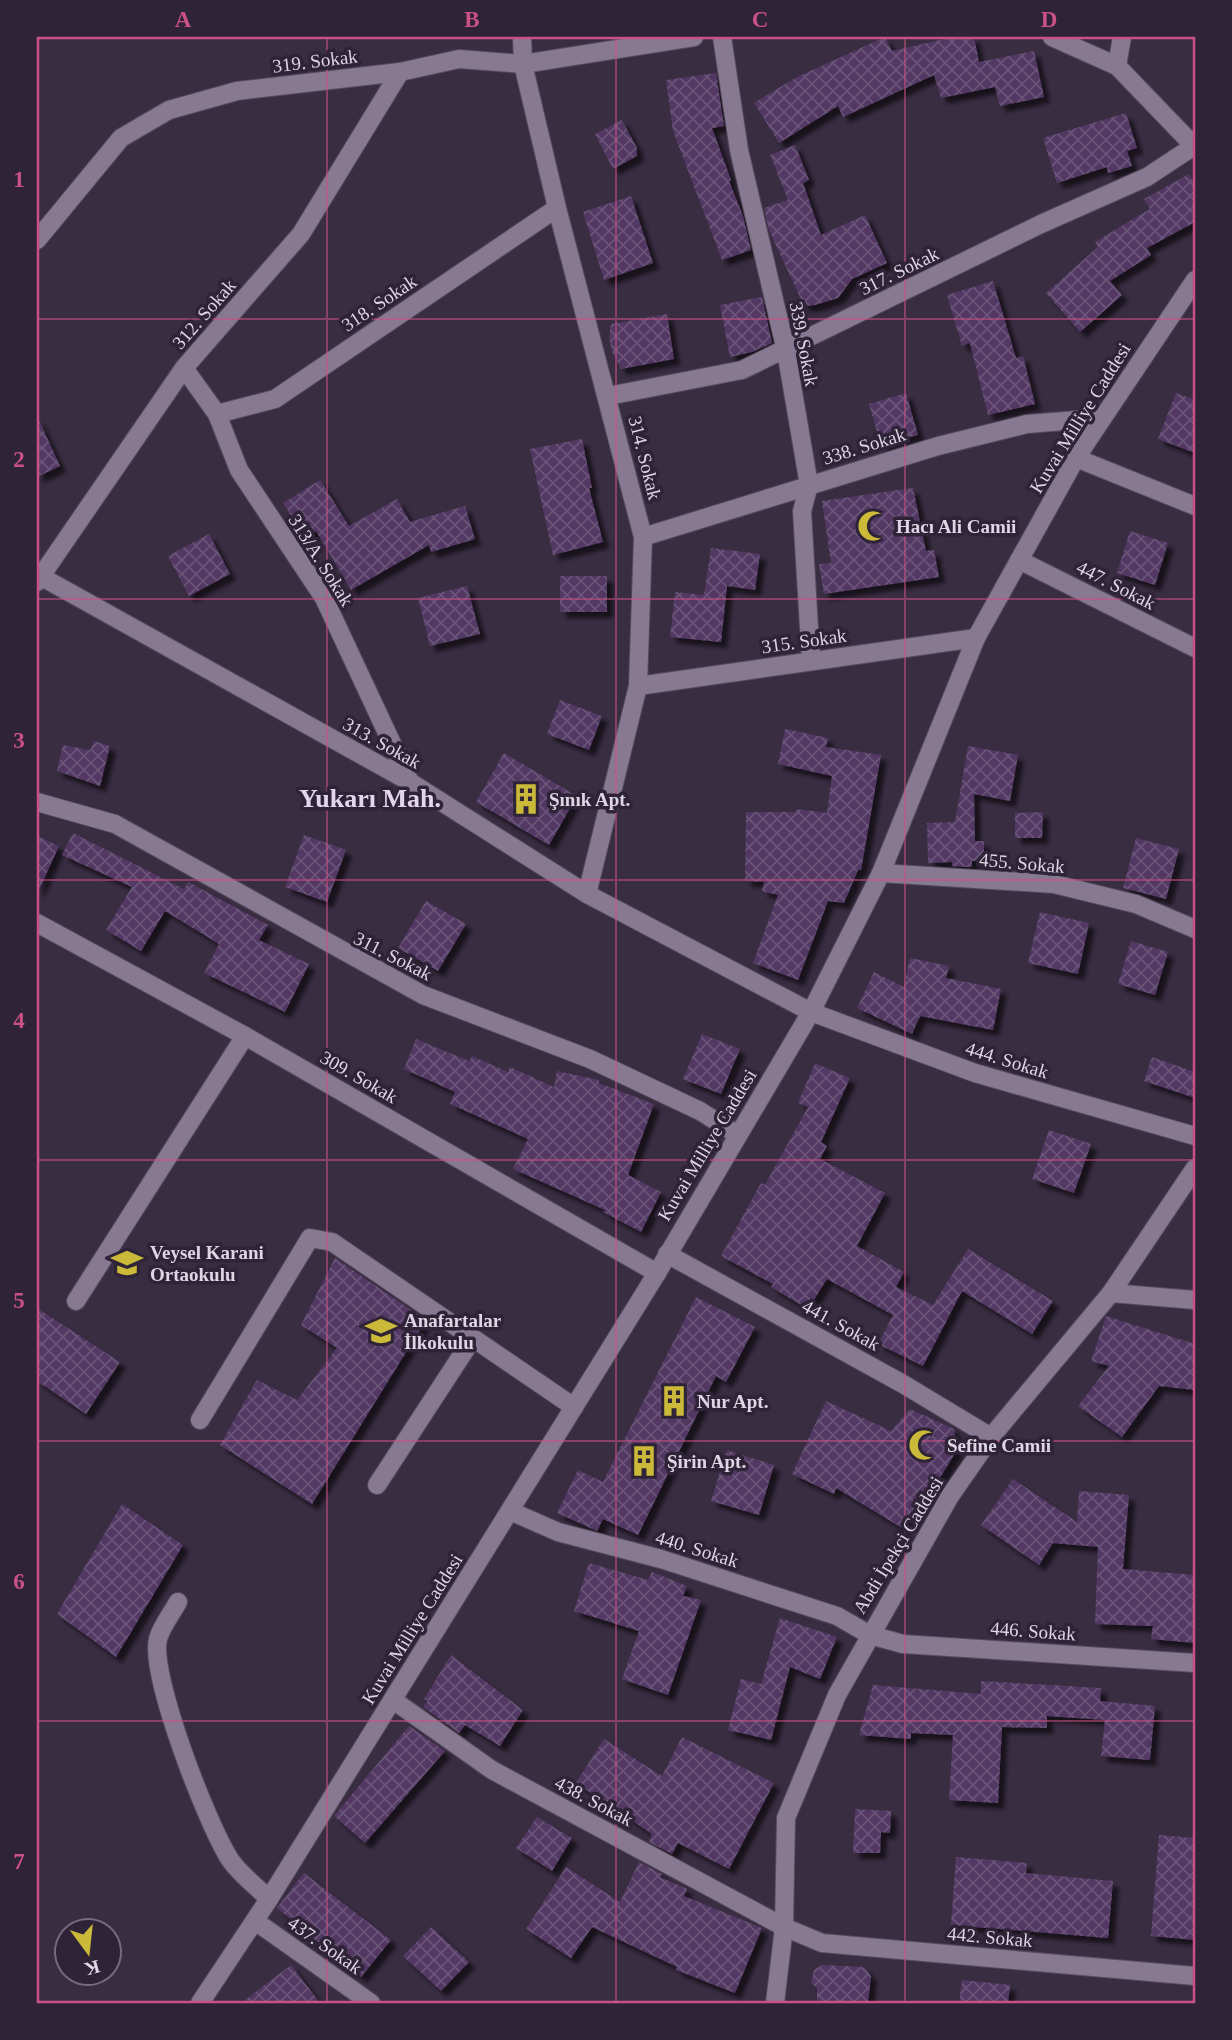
<svg xmlns="http://www.w3.org/2000/svg" width="1232" height="2040" font-family="'Times New Roman',serif">
<style>
.building{fill:url(#building-cross-hatch);filter:url(#shadow)}
.lines{fill:none;stroke-linecap:round;stroke-linejoin:round}
.minor-casing{stroke:#554b5c;stroke-width:20}
.minor{stroke:#877991;stroke-width:18}
.grid{fill:none;stroke:#ca5184;stroke-width:2;stroke-opacity:0.55}
.labels{text-anchor:middle;dominant-baseline:central;stroke-width:7;stroke-linejoin:round;paint-order:stroke}
.street-label{font-size:19px;fill:#ded6e3;stroke:#2f2337}
.poi-label{font-size:19px;font-weight:bold;fill:#ded6e3;stroke:#2f2337;text-anchor:start}
.district-label{font-size:26px;font-weight:bold;fill:#e4d5ef;stroke:#2f2337}
.neatline{fill:none;stroke:#ca5184;stroke-width:2.5}
.grid-label{font-size:23px;text-anchor:middle;font-weight:bold;fill:#ca5184}
</style>
<defs>
<pattern id="building-cross-hatch" width="8" height="8" patternUnits="userSpaceOnUse" patternTransform="scale(1.75)"><rect width="8" height="8" fill="#523863"/><path d="M0 0l8 8M0 8l8-8" fill="none" stroke="#6a5479"/></pattern>
<filter id="shadow"><feDropShadow dx="6" dy="6" stdDeviation="2" flood-color="#0009"/></filter>
</defs>
<rect width="100%" height="100%" fill="#392d42"/>
<g class="building">
<polygon points="885,37 892,51 953,37 974,37 979,62 1034,51 1044,97 1000,106 995,87 941,98 934,75 843,117 838,106 779,143 754,103 797,77"/>
<polygon points="716,73 724,126 712,128 731,180 729,181 743,216 751,250 722,260 673,131 666,80"/>
<polygon points="1126,113 1137,148 1127,151 1132,166 1108,173 1107,167 1057,183 1043,138"/>
<polygon points="622,120 637,148 637,156 613,169 595,134"/>
<polygon points="795,145 809,180 803,183 821,235 865,215 887,263 852,279 838,298 815,305 804,306 769,230 764,208 788,200 770,155"/>
<polygon points="1189,174 1195,185 1195,222 1147,248 1151,255 1110,281 1122,295 1080,332 1046,293 1098,247 1095,242 1150,209 1144,199"/>
<polygon points="631,196 653,263 604,280 583,212"/>
<polygon points="993,281 1016,358 1023,356 1035,404 988,415 970,343 962,346 947,295"/>
<polygon points="762,297 772,343 752,352 730,357 720,305"/>
<polygon points="667,314 674,359 621,369 613,354 609,338 611,324"/>
<polygon points="906,393 918,435 881,445 869,404"/>
<polygon points="1176,393 1195,400 1195,453 1158,439"/>
<polygon points="37,416 60,466 37,477"/>
<polygon points="582,439 592,488 589,488 603,542 553,555 530,449"/>
<polygon points="320,480 349,526 397,499 410,522 465,506 475,539 431,552 429,545 351,590 316,531 305,538 283,503"/>
<polygon points="913,488 926,551 934,550 939,577 824,594 819,564 831,563 822,501"/>
<polygon points="1130,531 1168,543 1155,585 1117,573"/>
<polygon points="209,534 230,574 189,596 168,556"/>
<polygon points="711,548 760,554 755,590 727,586 721,642 670,637 675,592 704,595"/>
<rect x="560" y="576" width="47" height="36"/>
<polygon points="467,586 480,634 430,646 418,598"/>
<polygon points="560,700 602,716 589,750 547,734"/>
<polygon points="785,729 828,738 826,747 881,755 861,870 858,870 844,903 828,901 798,980 753,963 778,895 762,891 764,882 745,881 746,812 796,812 797,809 827,813 832,776 778,764"/>
<polygon points="94,741 110,746 100,786 57,771 63,745 90,750"/>
<polygon points="968,746 1018,755 1010,801 974,794 975,841 984,841 984,861 972,861 972,867 968,867 952,866 952,862 928,863 927,823 955,822"/>
<polygon points="504,753 577,796 549,845 476,802"/>
<polygon points="1043,812 1042,838 1015,838 1015,813"/>
<polygon points="73,833 184,889 188,882 268,925 259,940 309,964 285,1012 204,973 219,944 165,911 141,951 106,930 132,887 62,855"/>
<polygon points="304,835 346,850 327,902 285,887"/>
<polygon points="37,836 59,846 37,894"/>
<polygon points="1136,838 1179,849 1166,899 1123,888"/>
<polygon points="426,901 466,924 438,971 398,948"/>
<polygon points="1040,912 1089,923 1078,974 1028,963"/>
<polygon points="1131,941 1168,952 1155,995 1118,984"/>
<polygon points="910,958 949,966 946,978 1001,989 993,1030 920,1016 912,1034 857,1008 874,972 904,987"/>
<polygon points="702,1034 740,1049 721,1094 683,1079"/>
<polygon points="416,1039 469,1061 472,1056 508,1072 510,1067 554,1087 557,1071 599,1080 599,1083 654,1104 628,1175 661,1192 641,1232 603,1212 605,1210 513,1169 528,1139 450,1104 455,1092 404,1069"/>
<polygon points="1152,1057 1195,1072 1195,1098 1144,1081"/>
<polygon points="815,1063 850,1078 821,1142 827,1146 820,1159 885,1193 857,1246 904,1272 896,1287 933,1305 968,1249 1053,1301 1032,1334 962,1291 923,1366 878,1344 893,1315 827,1279 808,1309 771,1287 773,1284 721,1256 761,1183 765,1185 808,1107 798,1103"/>
<polygon points="1049,1130 1091,1144 1074,1193 1032,1179"/>
<polygon points="335,1258 426,1320 312,1504 220,1445 257,1380 297,1400 337,1348 301,1325"/>
<polygon points="696,1297 755,1327 726,1382 716,1376 638,1535 603,1519 597,1531 557,1513 578,1470 603,1482"/>
<polygon points="37,1308 120,1362 86,1414 37,1381"/>
<polygon points="1106,1316 1195,1344 1195,1390 1159,1386 1122,1437 1078,1406 1109,1366 1091,1361"/>
<polygon points="826,1401 891,1431 910,1409 954,1429 957,1450 938,1481 933,1478 902,1528 836,1488 834,1494 792,1474"/>
<polygon points="727,1450 774,1465 759,1515 711,1501"/>
<polygon points="1013,1479 1077,1522 1079,1491 1129,1495 1123,1569 1195,1575 1195,1643 1151,1639 1153,1626 1095,1624 1098,1547 1053,1543 1039,1565 981,1525"/>
<polygon points="122,1504 183,1545 116,1657 57,1614"/>
<polygon points="589,1563 648,1580 652,1572 687,1586 683,1596 701,1600 668,1695 622,1679 639,1631 574,1611"/>
<polygon points="780,1618 837,1637 820,1679 790,1667 771,1740 728,1730 741,1679 761,1684"/>
<polygon points="451,1655 523,1710 500,1746 465,1725 459,1733 423,1707 428,1701 424,1699"/>
<polygon points="981,1681 1101,1688 1100,1701 1155,1706 1150,1760 1101,1756 1105,1720 1047,1716 1047,1728 1002,1727 998,1803 949,1800 953,1735 911,1733 911,1739 859,1735 873,1685 981,1694"/>
<polygon points="409,1726 445,1751 365,1843 334,1816"/>
<polygon points="682,1737 774,1783 729,1869 678,1843 672,1854 649,1842 652,1834 576,1783 604,1739 662,1776"/>
<polygon points="855,1809 891,1811 890,1833 881,1832 880,1853 853,1853"/>
<polygon points="537,1817 572,1838 552,1871 516,1848"/>
<polygon points="1159,1835 1195,1838 1195,1940 1151,1936"/>
<polygon points="956,1857 1027,1863 1026,1873 1113,1881 1108,1938 951,1925"/>
<polygon points="639,1862 662,1874 660,1877 687,1889 684,1896 762,1928 735,1993 676,1970 677,1967 592,1927 571,1958 526,1929 566,1867 620,1902"/>
<polygon points="304,1873 391,1940 361,1977 277,1908"/>
<polygon points="431,1927 469,1962 441,1991 403,1956"/>
<polygon points="291,1965 320,2003 241,2003"/>
<polygon points="822,1965 864,1967 871,1976 868,2003 817,2003 817,1988 811,1983 814,1970"/>
<polygon points="962,1980 1010,1985 1008,2003 959,2003"/>
</g>
<g class="lines">
<defs>
<g id="minor">
<polyline points="522,37 523,64 557,208 643,537 638,686 587,894"/>
<polyline points="722,37 739,150 786,351 809,485 802,511 811,661"/>
<polyline points="1052,37 1117,66 1195,147"/>
<polyline points="1117,66 1122,37"/>
<polyline points="37,240 121,138 169,110 237,91 400,72 459,59 523,64 694,37"/>
<polyline points="184,368 217,414 239,470 324,598 410,782"/>
<polyline points="608,396 742,370 1041,224 1147,177 1194,146"/>
<polyline points="217,414 275,399 557,208"/>
<polyline points="1076,458 1195,506"/>
<polyline points="643,537 938,446 1027,424 1102,418"/>
<polyline points="1019,560 1195,648"/>
<polyline points="40,576 410,782 587,894 811,1012 975,1073 1195,1136"/>
<polyline points="37,582 184,368 301,234 400,72"/>
<polyline points="638,686 976,638"/>
<polyline points="37,802 115,824 423,995 590,1059 700,1111 738,1135"/>
<polyline points="881,873 1054,884 1136,904 1195,929"/>
<polyline points="37,923 245,1036 657,1273"/>
<polyline points="667,1254 903,1384 991,1437"/>
<polyline points="1111,1293 1195,1300"/>
<polyline points="76,1301 245,1036"/>
<polyline points="200,1420 310,1238 332,1242 574,1407"/>
<polyline points="377,1485 473,1338"/>
<polyline points="510,1511 558,1532 661,1559 837,1616 870,1635 903,1644 1195,1663"/>
<path d="M 178,1602 C 172,1613 161,1627 158,1639 C 149,1675 209,1829 231,1861 C 241,1875 257,1887 269,1899"/>
<polyline points="393,1700 492,1770 784,1927 822,1943 1195,1976"/>
<polyline points="255,1921 371,2003"/>
<polyline points="200,2003 269,1899 657,1273 811,1012 881,873 976,638 1076,458 1195,280"/>
<polyline points="775,2003 784,1927 786,1818 837,1695 950,1496 991,1437 1111,1293 1195,1168"/>
</g>
</defs>
<use href="#minor" class="minor-casing"/>
<use href="#minor" class="minor"/>
</g>
<path class="grid" d="M 327,37 L 327,2003M 616,37 L 616,2003M 905,37 L 905,2003M 37,319 L 1195,319M 37,599 L 1195,599M 37,880 L 1195,880M 37,1160 L 1195,1160M 37,1441 L 1195,1441M 37,1721 L 1195,1721"/>
<defs>
<symbol id="mosque-bare" viewBox="-9 -9 18 18"><path d="M3.5-4.9A6 6 0 1 0 3.5 4.9A5 5 0 1 1 3.5-4.9Z" fill="#cbb939" stroke="#2f2337" stroke-width="2.5" paint-order="stroke"/></symbol>
<symbol id="building-bare" viewBox="-9 -9 18 18"><path d="M-4-6H4V6H1V3H-1V6H-4ZM-2.5-4.3h1.7v1.8h-1.7ZM.8-4.3h1.7v1.8H.8ZM-2.5-1h1.7V.8h-1.7ZM.8-1h1.7V.8H.8Z" fill="#cbb939" stroke="#2f2337" stroke-width="2.5" paint-order="stroke"/></symbol>
<symbol id="school-bare" viewBox="-9 -9 18 18"><path d="M0-5L7-2L0 1L-7-2ZM-4 1L0 2.5L4 1V4Q0 6-4 4Z" fill="#cbb939" stroke="#2f2337" stroke-width="2.5" paint-order="stroke"/></symbol>
</defs>
<g fill-rule="evenodd">
<use href="#mosque-bare" x="851" y="504" width="44" height="44"/>
<use href="#building-bare" x="504" y="777" width="44" height="44"/>
<use href="#school-bare" x="105" y="1241" width="44" height="44"/>
<use href="#school-bare" x="359" y="1309" width="44" height="44"/>
<use href="#building-bare" x="652" y="1379" width="44" height="44"/>
<use href="#mosque-bare" x="902" y="1423" width="44" height="44"/>
<use href="#building-bare" x="622" y="1439" width="44" height="44"/>
</g>
<g class="labels">
<g class="street-label">
<text transform="translate(315 61) rotate(-7)">319. Sokak</text>
<text transform="translate(899 271) rotate(-26)">317. Sokak</text>
<text transform="translate(379 303) rotate(-34)">318. Sokak</text>
<text transform="translate(204 314) rotate(-49)">312. Sokak</text>
<text transform="translate(804 344) rotate(79)">339. Sokak</text>
<text transform="translate(1080 418) rotate(-58)">Kuvai Milliye Caddesi</text>
<text transform="translate(864 446) rotate(-17)">338. Sokak</text>
<text transform="translate(645 458) rotate(76)">314. Sokak</text>
<text transform="translate(321 560) rotate(58)">313/A. Sokak</text>
<text transform="translate(1116 585) rotate(27)">447. Sokak</text>
<text transform="translate(804 641) rotate(-8)">315. Sokak</text>
<text transform="translate(382 743) rotate(29)">313. Sokak</text>
<text transform="translate(1022 863) rotate(5)">455. Sokak</text>
<text transform="translate(393 956) rotate(27)">311. Sokak</text>
<text transform="translate(1007 1060) rotate(17)">444. Sokak</text>
<text transform="translate(359 1077) rotate(30)">309. Sokak</text>
<text transform="translate(707 1145) rotate(-59)">Kuvai Milliye Caddesi</text>
<text transform="translate(841 1325) rotate(29)">441. Sokak</text>
<text transform="translate(898 1545) rotate(-59)">Abdi İpekçi Caddesi</text>
<text transform="translate(697 1549) rotate(17)">440. Sokak</text>
<text transform="translate(412 1629) rotate(-58)">Kuvai Milliye Caddesi</text>
<text transform="translate(1033 1631) rotate(4)">446. Sokak</text>
<text transform="translate(594 1801) rotate(28)">438. Sokak</text>
<text transform="translate(990 1937) rotate(5)">442. Sokak</text>
<text transform="translate(325 1945) rotate(35)">437. Sokak</text>
</g>
<g class="poi-label">
<text x="896" y="526">Hacı Ali Camii</text>
<text x="549" y="799">Şınık Apt.</text>
<text x="150" y="1252">Veysel Karani<tspan x="150" dy="22">Ortaokulu</tspan></text>
<text x="404" y="1320">Anafartalar<tspan x="404" dy="22">İlkokulu</tspan></text>
<text x="697" y="1401">Nur Apt.</text>
<text x="947" y="1445">Sefine Camii</text>
<text x="667" y="1461">Şirin Apt.</text>
</g>
<g class="district-label">
<text x="370" y="798">Yukarı Mah.</text>
</g>
</g>
<rect width="1232" height="2040" fill="none" stroke="#2f2337" stroke-width="77"/>
<g transform="translate(88 1952) rotate(165)"><circle r="33" fill="#2f2337" stroke="#756b7c" stroke-width="2"/>
<path d="M0-5L12 26L0 18L-12 26Z" fill="#cbb939"/>
<text y="-10" font-size="19" font-weight="bold" text-anchor="middle" fill="#ded6e3">K</text>
</g>
<rect x="38" y="38" width="1156" height="1964" class="neatline"/>
<g class="grid-label">
<text x="183" y="27">A</text>
<text x="472" y="27">B</text>
<text x="760" y="27">C</text>
<text x="1049" y="27">D</text>
<text x="19" y="187">1</text>
<text x="19" y="467">2</text>
<text x="19" y="748">3</text>
<text x="19" y="1028">4</text>
<text x="19" y="1308">5</text>
<text x="19" y="1589">6</text>
<text x="19" y="1869">7</text>
</g>
</svg>
